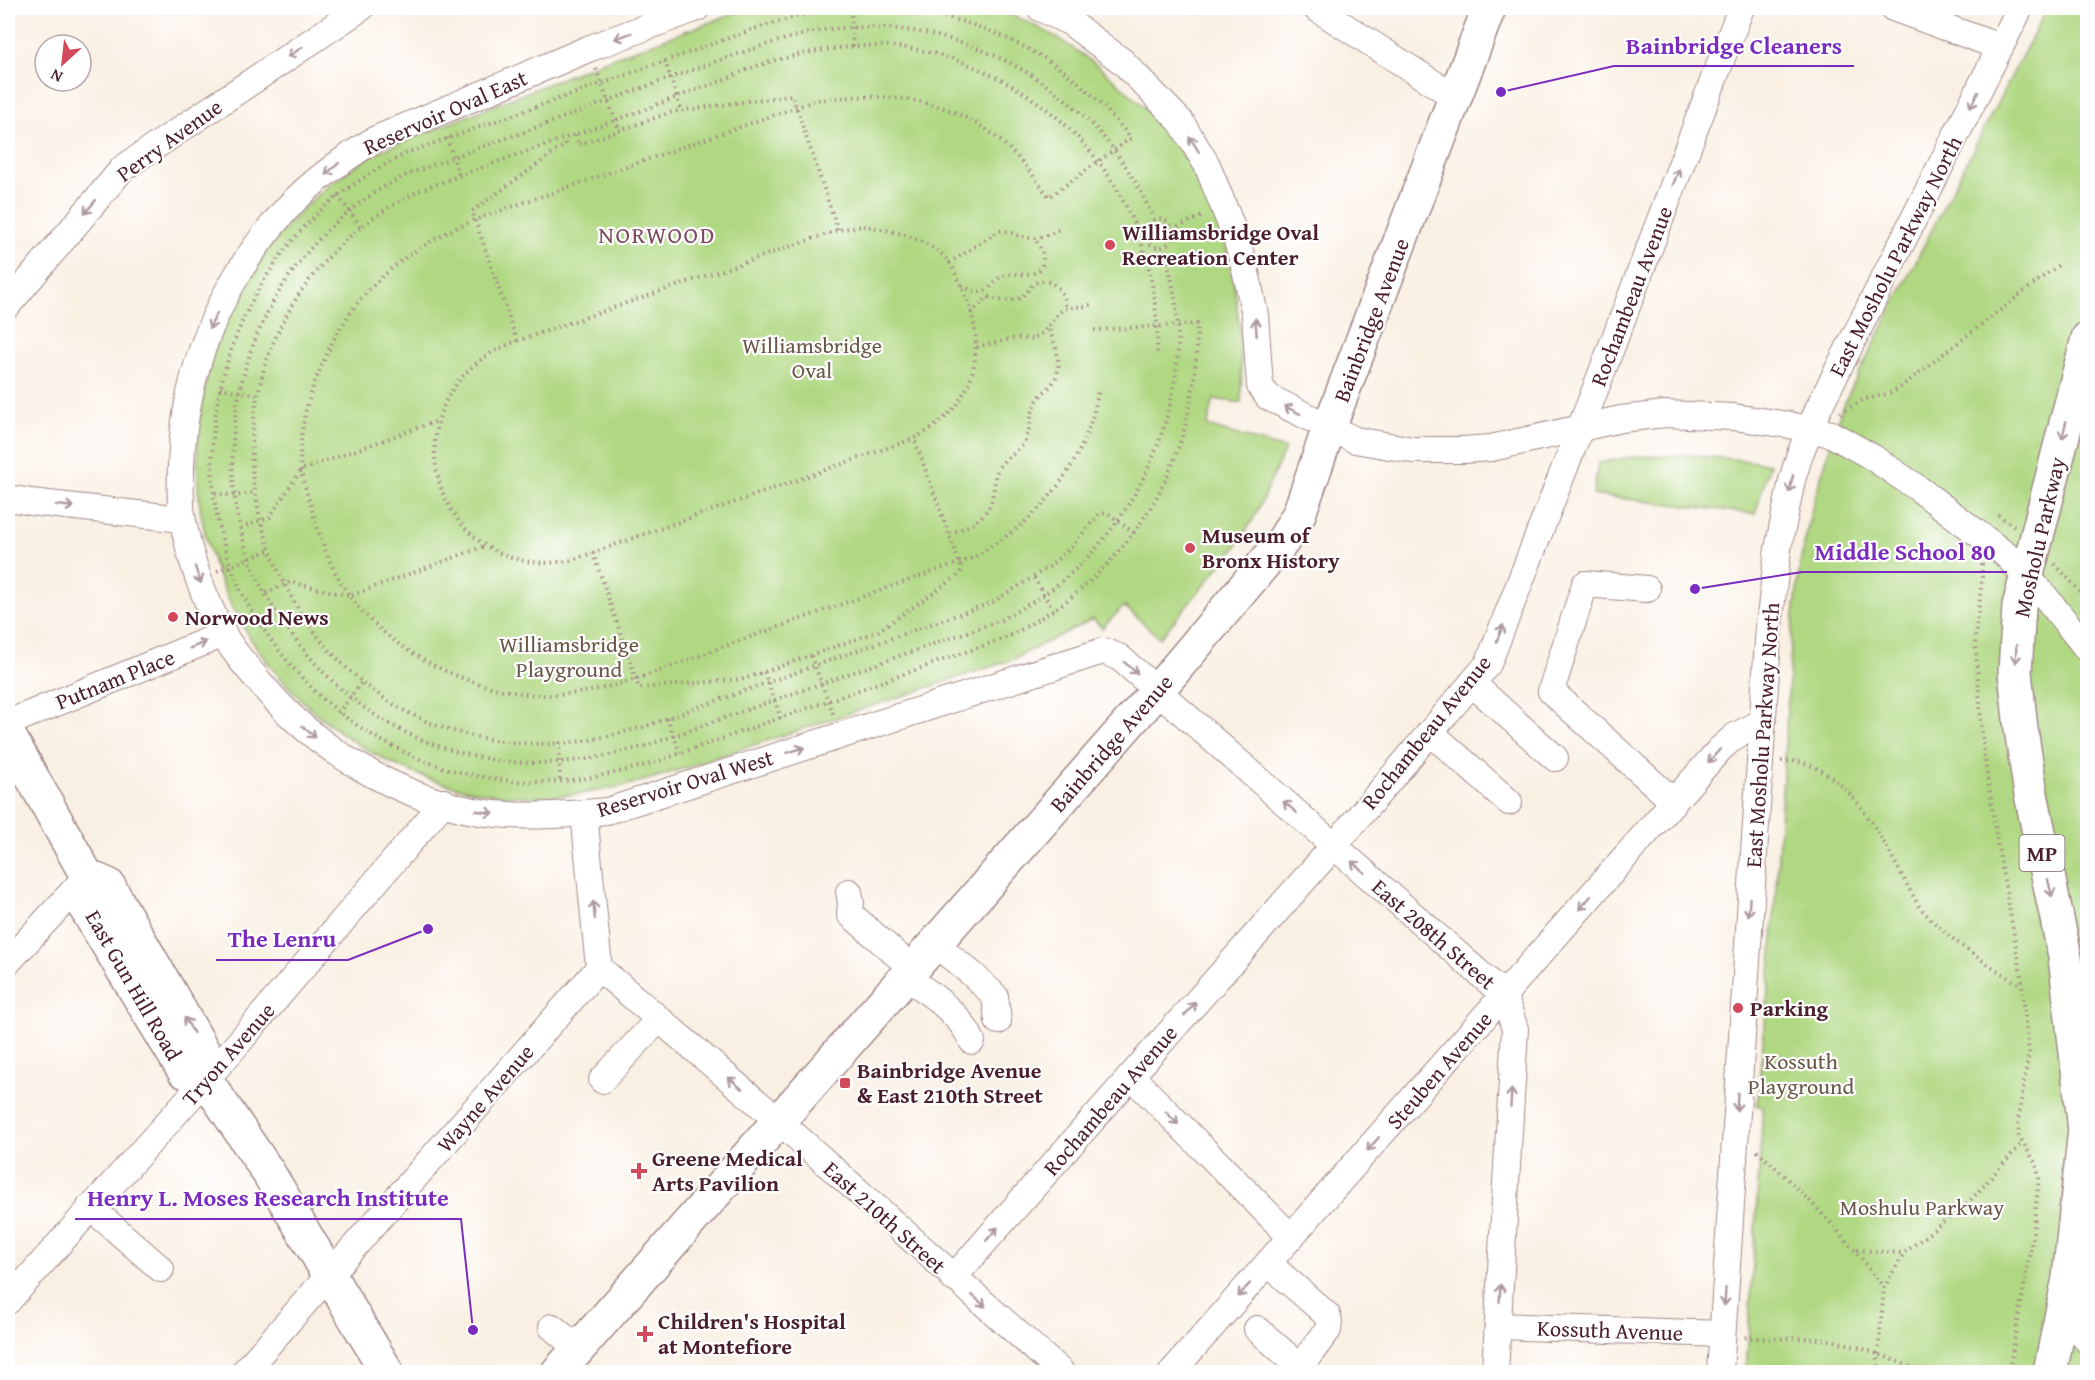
<svg xmlns="http://www.w3.org/2000/svg" width="2095" height="1380" font-family="'Gentium Book Plus',serif">
<style>
.green{fill:#b0d882;stroke:#7d7c56;stroke-width:1.5}
.lines{fill:none;stroke-linecap:round;stroke-linejoin:round}
.minor-casing{stroke:#a28887;stroke-width:28}
.major-casing{stroke:#a28887;stroke-width:36}
.path{stroke:#a28887;stroke-width:4;stroke-dasharray:1.5 4.5;stroke-linecap:butt}
.minor{stroke:#fff;stroke-width:26}
.major{stroke:#fff;stroke-width:33}
.oneway{stroke:#ae9aa0}
.poi-dot{fill:#d1495b;stroke:#fff;stroke-width:2}
.labels{text-anchor:middle;dominant-baseline:central;stroke-width:4.5;stroke-linejoin:round;paint-order:stroke}
.shield{fill:#fff;stroke:#80626b;stroke-width:1.5}
.shield-label{font-size:21px;font-weight:bold;fill:#4a1f2b}
.street-label{font-size:22px;fill:#4a1f2b;stroke:#fff}
.poi-label{font-size:22px;font-weight:bold;fill:#4a1f2b;stroke:#fff;text-anchor:start}
.park-label{font-size:22px;fill:#695645;stroke:#fff}
.neighbourhood-label{font-size:24px;letter-spacing:1.5px;fill:#804b5f;stroke:#fff}
.leader{fill:none;stroke:#7b2cbf;stroke-width:2}
.callout-dot{fill:#7b2cbf;stroke:#fff;stroke-width:2}
.callout-label{font-size:24px;text-anchor:middle;font-weight:bold;fill:#7b2cbf;stroke:#fff;stroke-width:4.5;stroke-linejoin:round;paint-order:stroke}
</style>
<rect width="100%" height="100%" fill="#fff"/>
<filter id="ink" filterUnits="userSpaceOnUse"><feTurbulence type="fractalNoise" baseFrequency=".0167" numOctaves="2"/><feDisplacementMap in="SourceGraphic" scale="12" xChannelSelector="R" yChannelSelector="G"/><feConvolveMatrix kernelMatrix="1 2 1 2 8 2 1 2 1" color-interpolation-filters="sRGB"/></filter>
<filter id="wash" filterUnits="userSpaceOnUse"><feTurbulence type="fractalNoise" baseFrequency=".008" numOctaves="4" result="noise"/><feDisplacementMap in="SourceGraphic" scale="24" xChannelSelector="R" yChannelSelector="G"/><feGaussianBlur stdDeviation="1.35" result="paint"/><feColorMatrix in="noise" values="0 0 0 0 0 0 0 0 0 0 0 0 0 0 0 0 0 1.4 0 .05"/><feComposite in="paint" operator="in"/></filter>
<g filter="url(#wash)">
<rect width="100%" height="100%" fill="#f9f0e3"/>
<g class="green">
<path d="M 749,8 L 994,8 C 1045,26 1088,55 1128,92 C 1140,103 1154,114 1164,127 C 1176,143 1186,160 1196,178 C 1206,196 1217,215 1223,235 C 1238,290 1243,346 1241,403 L 1214,399 L 1207,426 L 1285,449 L 1255,516 L 1236,547 L 1160,638 L 1124,606 L 1102,628 L 1093,619 L 1011,660 L 657,777 C 606,792 553,801 500,795 C 356,778 232,666 203,524 C 191,466 199,391 219,336 C 223,323 231,311 237,299 C 268,238 318,186 378,152 L 612,58 Z"/>
<polygon points="2047,8 2087,8 2087,1372 1746,1372 1763,1106 1757,1105 1772,953 1792,631 1801,559 1812,508 1842,407 1948,198"/>
<polygon points="1686,455 1733,459 1770,464 1755,514 1593,495 1598,463 1633,457"/>
</g>
</g>
<g filter="url(#ink)">
<g class="lines">
<defs>
<g id="minor">
<path d="M 697,8 L 588,49 L 374,140 C 343,159 314,180 289,206 C 221,280 185,365 181,465 C 181,483 179,503 183,521 C 190,559 204,598 222,632 C 234,654 253,674 269,693 C 321,752 397,796 474,811 C 518,819 563,815 607,811 L 1103,651 L 1119,657 L 1504,995 L 1515,1029 L 1495,1372"/>
<polyline points="1040,8 1071,23 1123,62 1181,122 1207,165 1237,240 1247,277 1255,315 1260,386 1268,397 1355,440 1413,450 1463,450 1491,448 1621,419 1665,414 1734,417 1789,425 1831,434 1872,457 1919,489 2005,554 2044,595 2088,650"/>
<polyline points="1316,8 1455,97"/>
<polyline points="1893,8 2000,47"/>
<polyline points="8,305 123,168 361,8"/>
<polyline points="8,498 31,502 182,519"/>
<polyline points="1647,589 1585,584 1551,691 1674,802"/>
<polyline points="1472,683 1555,758"/>
<polyline points="8,723 224,634"/>
<polyline points="1430,732 1509,802"/>
<polyline points="849,892 851,902 850,914 913,969"/>
<polyline points="935,944 972,974 995,996 998,1021"/>
<polyline points="8,962 87,876"/>
<polyline points="599,968 779,1121 1061,1372"/>
<path d="M 906,976 C 930,994 960,1013 972,1041"/>
<polyline points="1131,1076 1291,1237"/>
<polyline points="602,1080 659,1019"/>
<polyline points="90,1207 161,1269"/>
<polyline points="1268,1263 1327,1315 1329,1322 1328,1330 1300,1367 1299,1372"/>
<polyline points="953,1278 1334,846 1488,664 1592,398 1741,8"/>
<polyline points="8,1301 234,1048 444,802"/>
<polyline points="2064,1308 2088,1341"/>
<polyline points="1499,1326 1722,1334"/>
<polyline points="552,1327 578,1349"/>
<polyline points="1257,1329 1300,1367"/>
<polyline points="244,1372 599,968 584,813"/>
<polyline points="1172,1372 1720,749 1735,736 1761,723"/>
<polyline points="1720,1372 1769,625 1778,549 1792,480 1800,454 1818,409 2020,8"/>
</g>
<g id="major">
<polyline points="8,734 87,876 85,907 184,1071 206,1080"/>
<polyline points="87,876 108,885 202,1049 206,1080 268,1172 387,1372"/>
<polyline points="2085,1130 2065,957 2031,794 2021,729 2015,672 2019,606 2088,338"/>
<polyline points="558,1372 1157,691 1283,541 1299,514 1329,428 1489,8"/>
<polyline points="2050,1372 2069,1278 2087,1110"/>
</g>
</defs>
<use href="#minor" class="minor-casing"/>
<use href="#major" class="major-casing"/>
<g class="path">
<polyline points="851,9 853,47"/>
<polyline points="665,61 681,110"/>
<polyline points="596,69 619,130"/>
<polyline points="575,135 578,145 672,112 792,95 838,230"/>
<polyline points="447,138 459,176"/>
<polyline points="338,196 361,227"/>
<circle cx="1159" cy="233" r="14"/>
<path d="M 1154,220 C 1103,95 975,18 840,28 C 815,30 789,38 765,45 C 691,69 619,97 546,124 C 511,137 475,149 440,162 C 423,169 406,174 391,183 C 368,195 346,213 327,231 C 242,315 211,442 248,556 C 261,593 285,628 310,657 C 350,705 404,739 465,754 C 526,770 589,763 648,745 L 1001,620 C 1022,608 1043,597 1062,581 C 1135,521 1181,422 1178,327 C 1177,300 1170,272 1164,246"/>
<path d="M 863,226 C 891,230 918,236 940,253 C 951,261 956,275 962,287 C 991,348 975,412 910,440 L 572,560 C 432,588 375,392 517,341 L 838,230 Z"/>
<polyline points="1172,229 1205,215"/>
<path d="M 949,263 L 999,231 C 1007,230 1012,233 1019,236 C 1036,241 1047,236 1062,228"/>
<path d="M 962,286 C 973,291 983,296 992,285 C 996,282 998,278 1003,276 C 1015,270 1036,281 1042,265 C 1045,255 1041,248 1035,239"/>
<path d="M 971,313 L 988,297 C 998,300 1007,302 1017,299 C 1026,296 1028,288 1035,283 C 1051,275 1068,294 1065,309"/>
<path d="M 1094,330 L 1197,324 C 1198,435 1160,523 1074,595 C 1054,611 1030,624 1008,637 L 656,762 C 618,773 580,782 541,782 C 457,783 376,749 316,692 C 280,657 248,613 231,567 C 186,447 225,304 315,216 C 342,189 374,170 407,153 L 760,27 C 785,20 809,12 835,9 C 918,0 1008,27 1074,79 C 1095,96 1113,117 1131,138 L 1049,197 C 1033,175 1018,155 997,138 C 948,96 878,92 817,100 L 474,220 C 403,251 356,288 324,360 C 316,379 307,399 304,420 C 301,436 299,455 301,471 C 303,484 309,497 312,509 C 318,532 327,558 339,579 C 376,644 454,685 527,694 C 596,702 672,665 736,642 C 815,614 894,585 973,558 C 993,545 1015,532 1032,515 C 1066,483 1091,438 1098,392"/>
<polyline points="517,341 472,211 565,145 564,139"/>
<polyline points="977,347 1016,338 1032,339 1044,332 1058,313 1065,309 1091,305"/>
<polyline points="220,388 258,395"/>
<polyline points="1840,413 1865,399 1888,394 1898,389 2061,263"/>
<polyline points="215,493 235,496 255,492"/>
<polyline points="1998,515 2014,526"/>
<polyline points="241,528 270,517 301,470 437,421"/>
<path d="M 1134,533 L 1108,513 L 1099,514 L 1074,544 L 1049,567 L 993,602 L 643,727 C 627,731 611,736 595,739 C 545,749 486,743 438,726 C 345,691 278,604 258,508 C 256,494 252,481 252,467 C 250,408 264,348 296,299 C 327,251 370,214 421,190 C 492,163 564,139 635,113 C 662,103 688,93 715,83 C 734,76 753,66 773,61 C 803,53 834,47 866,46 C 944,42 1033,86 1084,144 C 1135,202 1160,276 1157,353"/>
<path d="M 950,534 C 970,525 990,518 993,493 C 995,483 994,474 1000,466 C 1006,457 1017,453 1023,444 C 1031,431 1029,417 1035,405 C 1039,395 1046,391 1052,384 C 1065,367 1055,344 1048,327"/>
<polyline points="593,553 639,688 744,679 877,632 959,575 962,570 914,438"/>
<polyline points="1982,564 1982,579 1975,639 1983,747 1998,847 2021,973 2029,1052 2018,1120 2019,1136 2036,1164 2039,1178 2033,1234 2009,1372"/>
<polyline points="2055,564 2088,600"/>
<polyline points="217,571 270,550"/>
<polyline points="1034,578 1053,610"/>
<polyline points="266,593 290,582 350,596 485,546"/>
<polyline points="811,656 834,716"/>
<polyline points="764,672 781,718"/>
<polyline points="338,713 362,682"/>
<polyline points="667,718 680,753"/>
<polyline points="559,742 560,780"/>
<path d="M 1781,761 C 1791,761 1800,761 1809,765 C 1862,784 1892,861 1919,906 C 1946,939 1986,963 2022,986"/>
<path d="M 1757,1151 C 1804,1192 1847,1238 1884,1288"/>
<polyline points="1857,1250 1903,1253"/>
<path d="M 1745,1337 C 1772,1341 1800,1336 1828,1340 C 1862,1345 1893,1361 1925,1372"/>
<polyline points="1879,1372 1878,1354 1884,1288 1904,1253 1970,1201 2023,1142"/>
</g>
<use href="#minor" class="minor"/>
<use href="#major" class="major"/>
</g>
<defs><path id="oneway-shaft" d="M-6 0H5M1.5-3L5.5 0L1.5 3" fill="none" stroke-width="1.6" stroke-linecap="round" stroke-linejoin="round" transform="scale(1.5)"/></defs>
<g class="oneway">
<use href="#oneway-shaft" transform="translate(623 36) rotate(159)"/>
<use href="#oneway-shaft" transform="translate(295 52) rotate(146)"/>
<use href="#oneway-shaft" transform="translate(1974 100) rotate(117)"/>
<use href="#oneway-shaft" transform="translate(1194 144) rotate(-122)"/>
<use href="#oneway-shaft" transform="translate(332 169) rotate(139)"/>
<use href="#oneway-shaft" transform="translate(1676 177) rotate(-69)"/>
<use href="#oneway-shaft" transform="translate(90 207) rotate(130)"/>
<use href="#oneway-shaft" transform="translate(213 321) rotate(116)"/>
<use href="#oneway-shaft" transform="translate(1256 327) rotate(-94)"/>
<use href="#oneway-shaft" transform="translate(1292 410) rotate(-154)"/>
<use href="#oneway-shaft" transform="translate(2064 430) rotate(104)"/>
<use href="#oneway-shaft" transform="translate(1791 484) rotate(103)"/>
<use href="#oneway-shaft" transform="translate(65 506) rotate(6)"/>
<use href="#oneway-shaft" transform="translate(198 575) rotate(70)"/>
<use href="#oneway-shaft" transform="translate(1500 633) rotate(-68)"/>
<use href="#oneway-shaft" transform="translate(198 645) rotate(-22)"/>
<use href="#oneway-shaft" transform="translate(2016 654) rotate(92)"/>
<use href="#oneway-shaft" transform="translate(1131 668) rotate(41)"/>
<use href="#oneway-shaft" transform="translate(309 732) rotate(41)"/>
<use href="#oneway-shaft" transform="translate(796 750) rotate(-18)"/>
<use href="#oneway-shaft" transform="translate(1714 756) rotate(132)"/>
<use href="#oneway-shaft" transform="translate(1290 807) rotate(-139)"/>
<use href="#oneway-shaft" transform="translate(485 812) rotate(8)"/>
<use href="#oneway-shaft" transform="translate(1358 867) rotate(-139)"/>
<use href="#oneway-shaft" transform="translate(2050 888) rotate(77)"/>
<use href="#oneway-shaft" transform="translate(1585 903) rotate(131)"/>
<use href="#oneway-shaft" transform="translate(1749 907) rotate(94)"/>
<use href="#oneway-shaft" transform="translate(594 910) rotate(-96)"/>
<use href="#oneway-shaft" transform="translate(1190 1009) rotate(-49)"/>
<use href="#oneway-shaft" transform="translate(189 1025) rotate(-120)"/>
<use href="#oneway-shaft" transform="translate(735 1083) rotate(-139)"/>
<use href="#oneway-shaft" transform="translate(1511 1098) rotate(-87)"/>
<use href="#oneway-shaft" transform="translate(1737 1102) rotate(94)"/>
<use href="#oneway-shaft" transform="translate(1172 1118) rotate(45)"/>
<use href="#oneway-shaft" transform="translate(1373 1144) rotate(131)"/>
<use href="#oneway-shaft" transform="translate(992 1234) rotate(-49)"/>
<use href="#oneway-shaft" transform="translate(1244 1290) rotate(131)"/>
<use href="#oneway-shaft" transform="translate(1500 1293) rotate(-87)"/>
<use href="#oneway-shaft" transform="translate(1725 1297) rotate(94)"/>
<use href="#oneway-shaft" transform="translate(979 1301) rotate(41)"/>
</g>
</g>
<g class="poi-dot">
<circle cx="1110" cy="245" r="6"/>
<circle cx="1190" cy="548" r="6"/>
<circle cx="173" cy="617" r="6"/>
<circle cx="1738" cy="1008" r="6"/>
<rect x="839" y="1077" width="12" height="12" rx="3"/>
<path d="M636 1162h6v6h6v6h-6v6h-6v-6h-6v-6h6z"/>
<path d="M642 1325h6v6h6v6h-6v6h-6v-6h-6v-6h6z"/>
</g>
<g class="labels">
<rect class="shield" x="2019.5" y="835" width="45" height="36" rx="4.5"/>
<g class="shield-label">
<text x="2042" y="853">MP</text>
</g>
<g class="street-label">
<text transform="translate(445 112) rotate(-24)">Reservoir Oval East</text>
<text transform="translate(169 140) rotate(-36)">Perry Avenue</text>
<text transform="translate(1895 256) rotate(-63)">East Mosholu Parkway North</text>
<text transform="translate(1631 296) rotate(-69)">Rochambeau Avenue</text>
<text transform="translate(1371 320) rotate(-69)">Bainbridge Avenue</text>
<text transform="translate(2039 537) rotate(-77)">Mosholu Parkway</text>
<text transform="translate(115 679) rotate(-22)">Putnam Place</text>
<text transform="translate(1426 732) rotate(-51)">Rochambeau Avenue</text>
<text transform="translate(1762 735) rotate(-86)">East Mosholu Parkway North</text>
<text transform="translate(1111 743) rotate(-49)">Bainbridge Avenue</text>
<text transform="translate(685 783) rotate(-17)">Reservoir Oval West</text>
<text transform="translate(1434 934) rotate(41)">East 208th Street</text>
<text transform="translate(134 985) rotate(60)">East Gun Hill Road</text>
<text transform="translate(228 1054) rotate(-49)">Tryon Avenue</text>
<text transform="translate(1439 1070) rotate(-49)">Steuben Avenue</text>
<text transform="translate(485 1098) rotate(-49)">Wayne Avenue</text>
<text transform="translate(1110 1100) rotate(-49)">Rochambeau Avenue</text>
<text transform="translate(885 1217) rotate(42)">East 210th Street</text>
<text transform="translate(1610 1330) rotate(2)">Kossuth Avenue</text>
</g>
<g class="poi-label">
<text x="1122" y="232">Williamsbridge Oval<tspan x="1122" dy="25">Recreation Center</tspan></text>
<text x="1202" y="535">Museum of<tspan x="1202" dy="25">Bronx History</tspan></text>
<text x="185" y="617">Norwood News</text>
<text x="1750" y="1008">Parking</text>
<text x="857" y="1070">Bainbridge Avenue<tspan x="857" dy="25">&amp; East 210th Street</tspan></text>
<text x="652" y="1158">Greene Medical<tspan x="652" dy="25">Arts Pavilion</tspan></text>
<text x="658" y="1321">Children's Hospital<tspan x="658" dy="25">at Montefiore</tspan></text>
</g>
<g class="park-label">
<text x="812" y="345">Williamsbridge<tspan x="812" dy="25">Oval</tspan></text>
<text x="569" y="644">Williamsbridge<tspan x="569" dy="25">Playground</tspan></text>
<text x="1801" y="1061">Kossuth<tspan x="1801" dy="25">Playground</tspan></text>
<text x="1922" y="1207">Moshulu Parkway</text>
</g>
<g class="neighbourhood-label">
<text x="657" y="234">NORWOOD</text>
</g>
</g>
<path class="leader" d="M1501 92L1614 66H1854M1695 589L1802 572H2007M428 929L348 960H216M473 1330L461 1219H75"/>
<g class="callout-dot">
<circle cx="1501" cy="92" r="6"/>
<circle cx="1695" cy="589" r="6"/>
<circle cx="428" cy="929" r="6"/>
<circle cx="473" cy="1330" r="6"/>
</g>
<g class="callout-label">
<text x="1734" y="54">Bainbridge Cleaners</text>
<text x="1905" y="560">Middle School 80</text>
<text x="282" y="947">The Lenru</text>
<text x="268" y="1206">Henry L. Moses Research Institute</text>
</g>
<rect width="2095" height="1380" fill="none" stroke="#fff" stroke-width="30"/>
<g transform="translate(63 63) rotate(207)"><circle r="28" fill="#ffffff" stroke="#b7a5aa" stroke-width="1.5"/>
<path d="M0-4.5L10 22L0 15L-10 22Z" fill="#d1495b"/>
<text y="-9" font-size="16" font-weight="bold" text-anchor="middle" fill="#4a1f2b">N</text>
</g>
</svg>
